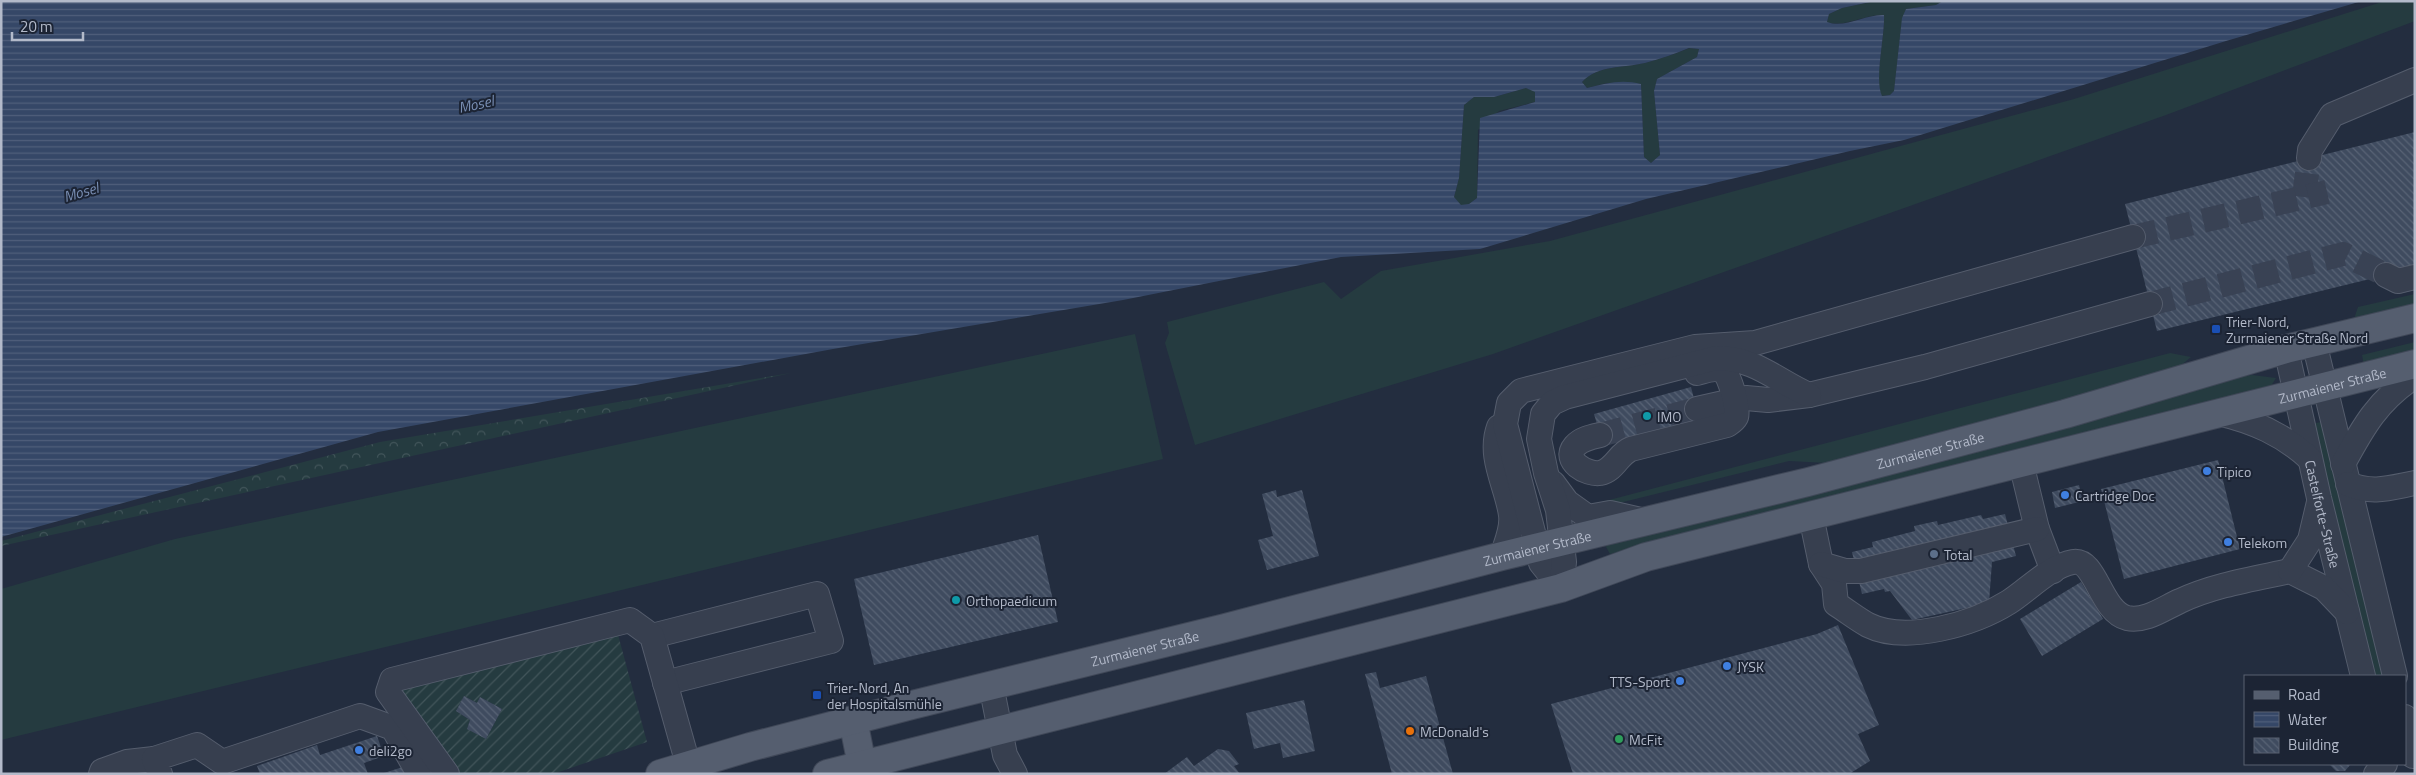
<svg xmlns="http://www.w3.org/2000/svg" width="2416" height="775" font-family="'Titillium Web',sans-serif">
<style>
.grass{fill:#253b40}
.forest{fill:url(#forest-crowns)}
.garden{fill:url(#garden-furrows);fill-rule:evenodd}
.water{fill:url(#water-rules);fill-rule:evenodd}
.building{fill:url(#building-back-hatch)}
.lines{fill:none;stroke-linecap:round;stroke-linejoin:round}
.minor-tunnel{stroke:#394254;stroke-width:24;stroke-dasharray:24 12;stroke-linecap:butt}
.minor-casing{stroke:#555d6d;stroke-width:26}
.major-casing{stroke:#404858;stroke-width:30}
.minor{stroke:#373f4f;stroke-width:24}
.major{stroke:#555e6f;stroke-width:28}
.transit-dot{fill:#1a4fb4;stroke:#1c2434;stroke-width:2}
.culture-dot{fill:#0f9aa8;stroke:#1c2434;stroke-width:2}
.shop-dot{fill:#3f7fe0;stroke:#1c2434;stroke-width:2}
.service-dot{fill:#5c6f8a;stroke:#1c2434;stroke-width:2}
.food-dot{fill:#e8710a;stroke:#1c2434;stroke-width:2}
.leisure-dot{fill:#2e9e5b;stroke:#1c2434;stroke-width:2}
.labels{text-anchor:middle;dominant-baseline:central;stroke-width:4;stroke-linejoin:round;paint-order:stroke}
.poi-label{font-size:14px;fill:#b3baca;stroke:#1c2434;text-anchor:start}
.street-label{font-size:14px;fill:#b3baca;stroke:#1c2434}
.water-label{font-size:15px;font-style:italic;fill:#798eb3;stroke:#1c2434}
</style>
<defs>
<pattern id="forest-crowns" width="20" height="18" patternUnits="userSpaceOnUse" patternTransform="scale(1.25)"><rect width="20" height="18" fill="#253b40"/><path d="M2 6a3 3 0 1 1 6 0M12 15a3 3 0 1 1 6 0" fill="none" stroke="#42555a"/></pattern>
<pattern id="garden-furrows" width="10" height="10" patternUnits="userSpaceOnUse" patternTransform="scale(1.25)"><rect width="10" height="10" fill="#253b40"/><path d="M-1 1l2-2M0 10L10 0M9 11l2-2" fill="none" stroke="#42555a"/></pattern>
<pattern id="water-rules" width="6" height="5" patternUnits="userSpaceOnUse" patternTransform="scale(1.25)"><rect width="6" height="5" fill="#354767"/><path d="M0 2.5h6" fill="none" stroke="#505f7b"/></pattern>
<pattern id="building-back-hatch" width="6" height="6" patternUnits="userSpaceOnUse" patternTransform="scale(1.25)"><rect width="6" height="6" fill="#3f4b5f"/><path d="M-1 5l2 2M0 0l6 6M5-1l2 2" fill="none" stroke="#586375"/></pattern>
</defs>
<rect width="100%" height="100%" fill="#232d3f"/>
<g class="grass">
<path d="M 1875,1 L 1943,1 L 1936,5 L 1906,9 L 1901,29 L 1894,91 L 1890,95 L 1881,96 C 1874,77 1885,39 1884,15 C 1864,14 1845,28 1827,22 L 1829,14 L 1842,8 Z"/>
<polygon points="2385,1 2415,1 2415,21 2166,115 1493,354 1195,445 1165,343 1169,333 1167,322 1324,282 1341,299 1381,271 1550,241 2074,99"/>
<path d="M 1690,48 L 1699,49 L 1697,57 L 1657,79 L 1654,91 L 1660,155 L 1651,163 L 1644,157 L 1641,84 L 1607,83 L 1587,88 L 1582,82 C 1598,65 1623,68 1645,63 C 1660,59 1675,54 1690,48 Z"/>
<polygon points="1526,88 1535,91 1535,102 1499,111 1478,130 1477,198 1469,204 1461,206 1454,197 1459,178 1464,105 1474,97 1494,97"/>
<polygon points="2415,294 2415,305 2354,319 2358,307"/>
<polygon points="1135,334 1163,459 1,740 1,589 175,539"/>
<polygon points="2415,342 2415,354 2364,366 2362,355"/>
<polygon points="2170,353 2191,357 2179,367 2143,380 1827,463 1789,461 1599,508 1590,505"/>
<polygon points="2252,375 2276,378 2271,386 2219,402 2069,436 1610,554 1605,545 2032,438 2233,378"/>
<polygon points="2321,422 2384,676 2374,676 2312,424"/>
</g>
<polygon class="forest" points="791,373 1,546 1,541 380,442"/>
<path class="garden" d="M 617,631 L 647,742 L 553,774 L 456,774 L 395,687 ZM 464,696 L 477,703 L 480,697 L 502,709 L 486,739 L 468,725 L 470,720 L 456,711 Z"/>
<path class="water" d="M 1,1 L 1875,1 L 1842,8 L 1829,14 L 1827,22 C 1845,29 1865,14 1884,15 C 1885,37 1874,79 1882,96 L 1890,95 L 1894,91 L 1902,18 L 1906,9 L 1936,5 L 1943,1 L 2362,1 L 2226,41 L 1904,140 L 1850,151 L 1646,199 L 1480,249 L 1341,257 L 1123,300 L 833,349 L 378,432 L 1,537 ZM 1689,48 L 1699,49 L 1697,57 L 1657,79 L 1654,91 L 1660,155 L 1651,163 L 1644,157 L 1641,84 C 1623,79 1605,83 1587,88 L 1582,82 C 1598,65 1623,68 1645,63 C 1660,59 1675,54 1689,48 ZM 1526,88 L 1535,92 L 1535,102 L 1480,118 L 1477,198 L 1469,204 L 1461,205 L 1454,197 L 1459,178 L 1464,105 L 1474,97 L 1494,97 Z"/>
<g class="building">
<polygon points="2415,132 2415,268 2157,331 2125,204"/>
<polygon points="1691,387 1699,418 1603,445 1594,414"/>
<polygon points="2218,460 2240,549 2124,579 2101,489"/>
<polygon points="2079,485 2083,501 2055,508 2052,492"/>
<polygon points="1276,490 1277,497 1302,490 1319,556 1267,570 1258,540 1273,536 1262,494"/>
<polygon points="2005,514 2016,556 1992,562 1989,603 1912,620 1890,591 1885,592 1884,589 1862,594 1852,552 1873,547 1872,542 1915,531 1914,526 1937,521 1938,525 1981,515 1983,519"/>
<polygon points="1038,535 1058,622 874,665 854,579"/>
<polygon points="2081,582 2103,619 2042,656 2020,619"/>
<polygon points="1838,625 1879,725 1858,734 1870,761 1849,774 1573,774 1551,704 1817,634"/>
<polygon points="1376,672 1380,688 1426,676 1453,774 1392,774 1365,674"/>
<polygon points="464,696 477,703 480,697 502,709 486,739 467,729 470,720 456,711"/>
<polygon points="1304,700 1315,751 1283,758 1280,743 1254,749 1246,713"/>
<polygon points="377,736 384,756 364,763 368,774 260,774 257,766 317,745 320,755"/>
<polygon points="1218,749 1229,751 1239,764 1234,766 1240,774 1164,774 1187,757 1194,766"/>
<polygon points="2329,764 2350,764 2350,765 2345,771 2336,771"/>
<polygon points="406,766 409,774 384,774 384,773"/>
</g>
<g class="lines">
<g class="minor-tunnel">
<polyline points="2304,197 2309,158"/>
<polyline points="2133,237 2327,192"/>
<polyline points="2150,304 2343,254 2386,275"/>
<polyline points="1600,435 1697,409"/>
</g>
<defs>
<g id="minor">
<polyline points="2309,158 2310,150 2332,115 2415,80"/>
<polyline points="2386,275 2398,281 2415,277"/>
<polyline points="2314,342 2395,676"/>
<path id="s1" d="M 2286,349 L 2319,498 L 2363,676"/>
<polyline points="1697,409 1746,398 1768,400 1809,395 1925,367 2150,304"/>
<path d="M 2218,413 C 2253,421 2283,434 2310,459"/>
<path d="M 1499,427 C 1488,457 1507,486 1511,515 C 1513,529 1506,543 1502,556"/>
<path d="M 1600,435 C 1591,437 1581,439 1575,446 C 1562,461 1587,475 1600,473 C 1615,470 1618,454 1631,449 L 1727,425 C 1730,423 1734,421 1736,417 C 1739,410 1730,376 1724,372 C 1716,366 1705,371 1697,373"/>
<polyline points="2021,463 2037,529 2053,571"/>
<path d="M 2343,464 C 2363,427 2378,400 2415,376"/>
<polyline points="1553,483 1567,502 1588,517 1610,513 1645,521"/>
<path d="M 2348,484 C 2373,494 2389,488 2415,483"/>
<path d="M 1811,516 L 1821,564 L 1834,584 L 1836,604 C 1847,611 1857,619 1868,625 C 1906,644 1974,624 2009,602 C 2028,590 2050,566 2073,562 C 2096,558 2100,611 2127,618 C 2146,622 2164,608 2180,601 C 2214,585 2253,579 2290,571 L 2324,588 L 2347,612"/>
<polyline points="1821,564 1845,571 1861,571 2037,529"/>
<polyline points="2290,571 2310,540 2319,502"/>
<polyline points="1561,588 1541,563 1505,424 1509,403 1521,391 1695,347 1755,343 2133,237"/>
<path d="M 1561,588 L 1564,562 L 1558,510 L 1546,473 L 1539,439 L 1543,414 L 1552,403 L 1565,397 L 1716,358 C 1756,358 1775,380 1809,395"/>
<polyline points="652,636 817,594 831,641 665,683"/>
<polyline points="991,685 1005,755 1015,774"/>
<polyline points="2405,717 2413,756"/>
<polyline points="101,774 102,771 127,762 154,759"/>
<polyline points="160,774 154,759 197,745 222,762 360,716 393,728 419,774"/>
<polyline points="447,774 388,692 392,680 630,620 652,636 688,764"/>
<polyline points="2376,774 2385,764"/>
</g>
<g id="major">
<polyline points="853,720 862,765"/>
<path id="s2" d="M 660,774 L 750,747 L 912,705 L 1225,628 L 1502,556 L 1808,482 L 2065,414 L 2286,349 L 2415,318"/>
<path id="s3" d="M 827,774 L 1561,588 L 1646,557 L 2415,364"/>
</g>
</defs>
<use href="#minor" class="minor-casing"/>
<use href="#major" class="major-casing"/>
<use href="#minor" class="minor"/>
<use href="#major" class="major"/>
</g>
<g class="transit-dot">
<rect x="2211" y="324" width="10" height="10" rx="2.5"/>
<rect x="812" y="690" width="10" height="10" rx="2.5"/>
</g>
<g class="culture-dot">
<circle cx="1647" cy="416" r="5"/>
<circle cx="956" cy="600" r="5"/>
</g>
<g class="shop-dot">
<circle cx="2207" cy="471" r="5"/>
<circle cx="2065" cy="495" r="5"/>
<circle cx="2228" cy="542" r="5"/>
<circle cx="1727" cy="666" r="5"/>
<circle cx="1680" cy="681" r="5"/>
<circle cx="359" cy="750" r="5"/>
</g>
<circle class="service-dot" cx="1934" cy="554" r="5"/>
<circle class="food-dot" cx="1410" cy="731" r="5"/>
<circle class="leisure-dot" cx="1619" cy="739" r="5"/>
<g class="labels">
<g class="poi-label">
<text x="2226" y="321">Trier-Nord,<tspan x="2226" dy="16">Zurmaiener Straße Nord</tspan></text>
<text x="1657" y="416">IMO</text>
<text x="2217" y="471">Tipico</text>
<text x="2075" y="495">Cartridge Doc</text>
<text x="2238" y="542">Telekom</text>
<text x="1944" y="554">Total</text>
<text x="966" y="600">Orthopaedicum</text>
<text x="1737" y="666">JYSK</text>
<text x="1670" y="681" text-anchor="end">TTS-Sport</text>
<text x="827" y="687">Trier-Nord, An<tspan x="827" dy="16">der Hospitalsmühle</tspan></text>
<text x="1420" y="731">McDonald's</text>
<text x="1629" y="739">McFit</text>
<text x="369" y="750">deli2go</text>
</g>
<g class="street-label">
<text stroke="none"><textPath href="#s3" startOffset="1555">Zurmaiener Straße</textPath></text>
<text stroke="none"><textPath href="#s2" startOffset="1311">Zurmaiener Straße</textPath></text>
<text stroke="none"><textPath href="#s1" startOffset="169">Castelforte-Straße</textPath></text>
<text stroke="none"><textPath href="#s2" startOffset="906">Zurmaiener Straße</textPath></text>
<text stroke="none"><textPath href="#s2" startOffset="501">Zurmaiener Straße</textPath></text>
</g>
<g class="water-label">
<text transform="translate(476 104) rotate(-12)">Mosel</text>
<text transform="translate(81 192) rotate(-16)">Mosel</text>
</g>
</g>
<rect width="2416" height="775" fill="none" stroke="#b3baca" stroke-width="5"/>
<rect x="2244" y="675" width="162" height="90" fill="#1c2434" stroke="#586070"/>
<rect x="2254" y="691" width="25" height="8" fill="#555e6f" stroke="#586070"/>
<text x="2288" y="700" font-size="15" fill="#b3baca">Road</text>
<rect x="2254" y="712" width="25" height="15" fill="url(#water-rules)" stroke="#586070"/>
<text x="2288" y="725" font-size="15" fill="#b3baca">Water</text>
<rect x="2254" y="738" width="25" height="15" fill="url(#building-back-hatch)" stroke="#586070"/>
<text x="2288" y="750" font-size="15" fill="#b3baca">Building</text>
<path d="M12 32v8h71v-8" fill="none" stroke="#b3baca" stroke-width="2.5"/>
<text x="20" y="32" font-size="15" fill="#b3baca" stroke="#1c2434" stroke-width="4" paint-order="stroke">20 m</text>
</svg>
